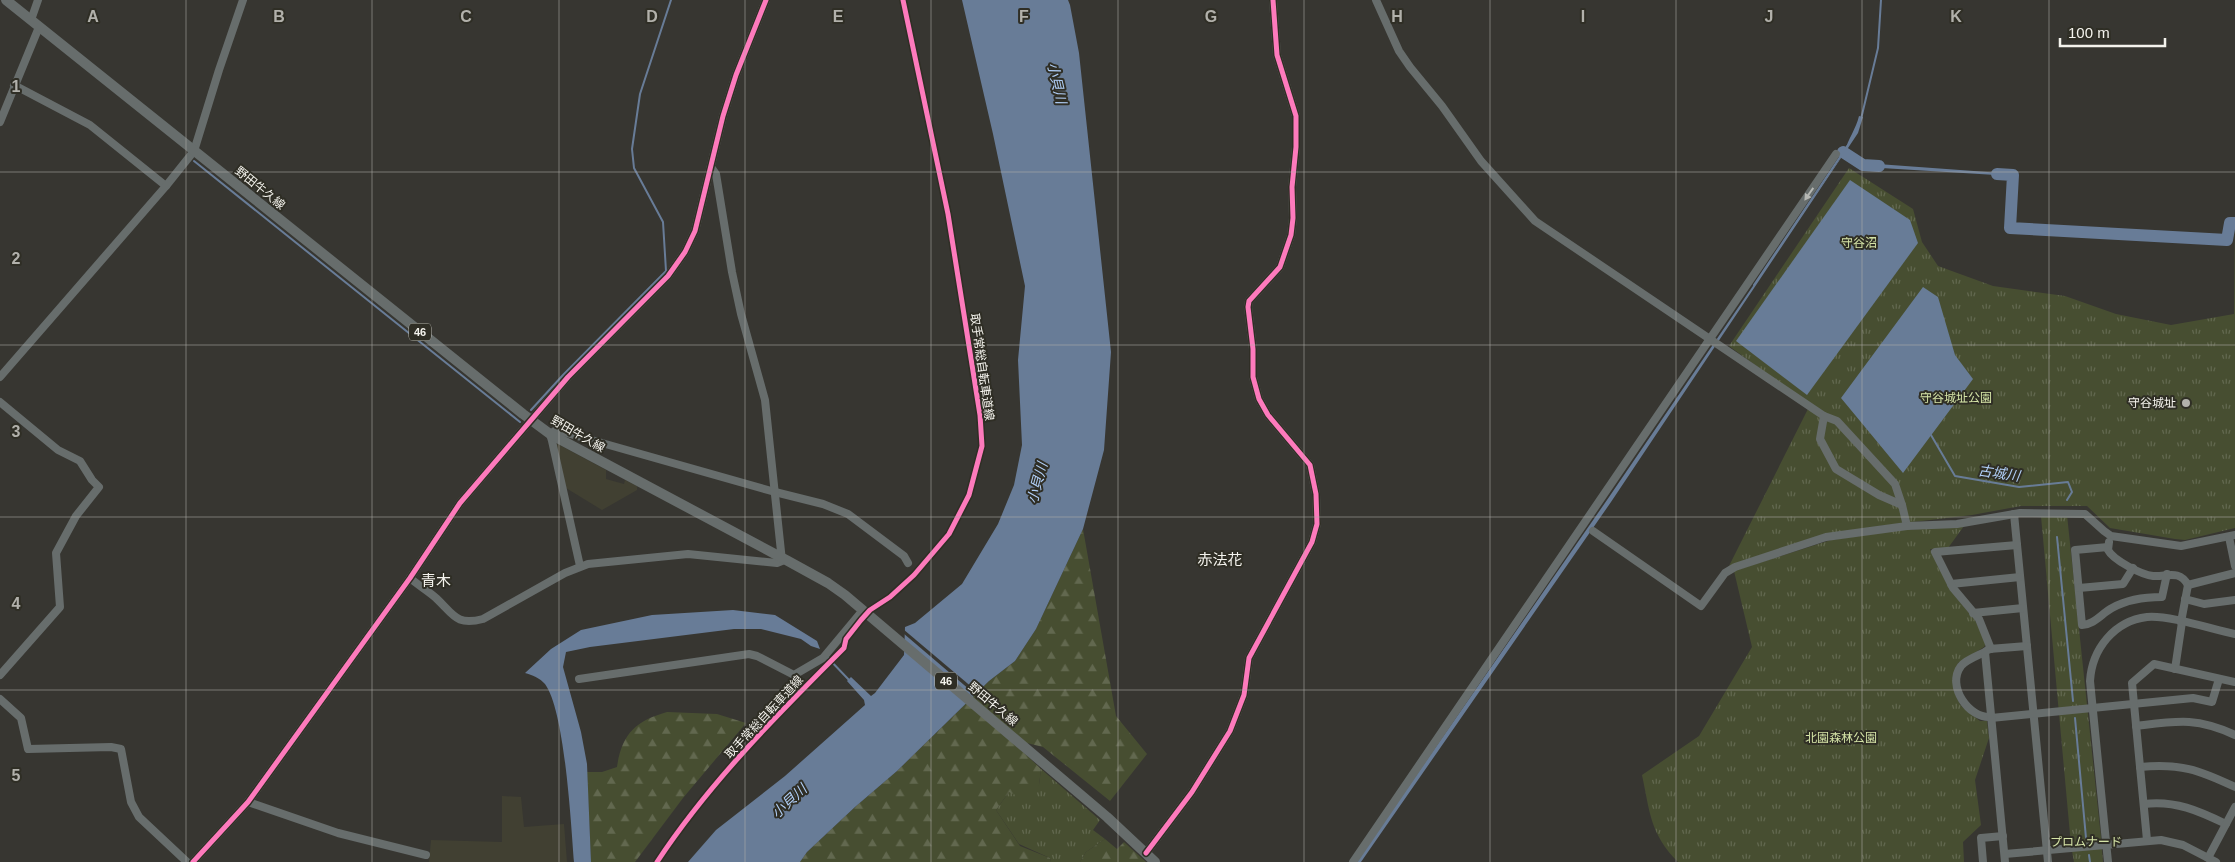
<svg xmlns="http://www.w3.org/2000/svg" width="2235" height="862" font-family="Helvetica,'Noto Sans JP',sans-serif">
<style>
.built{fill:#414032}
.grass{fill:url(#grass-tufts)}
.forest{fill:url(#forest-firs)}
.water{fill:#687c97}
.pier{fill:#373631}
.lines{fill:none;stroke-linecap:round;stroke-linejoin:round}
.stream{stroke:#687c97;stroke-width:2}
.river{stroke:#687c97;stroke-width:12}
.minor{stroke:#676d6c;stroke-width:8}
.major{stroke:#676d6c;stroke-width:10}
.cycleway-casing{stroke:#2f2e25;stroke-width:8}
.cycleway{stroke:#fd7abc;stroke-width:5}
.oneway{fill:#b5b7b3}
.grid{fill:none;stroke:#b2b1ab;stroke-width:1;stroke-opacity:0.55}
.poi-dot{fill:#b2b1ab;stroke:#2f2e25;stroke-width:2}
.labels{text-anchor:middle;dominant-baseline:central;stroke-width:4;stroke-linejoin:round;paint-order:stroke}
.shield{fill:#2f2e25;stroke:#b9b8b1;stroke-width:1}
.shield-label{font-size:11px;font-weight:bold;fill:#f4f3ed}
.street-label{font-size:12px;fill:#f4f3ed;stroke:#2f2e25}
.park-label{font-size:12px;fill:#d5e4a7;stroke:#2f2e25}
.poi-label{font-size:12px;fill:#f4f3ed;stroke:#2f2e25;text-anchor:end}
.water-label{font-size:14px;font-style:italic;fill:#b1cff7;stroke:#2f2e25}
.quarter-label{font-size:15px;fill:#f4f3ed;stroke:#2f2e25}
.grid-label{font-size:16px;text-anchor:middle;font-weight:bold;fill:#b2b1ab;stroke:#2f2e25;stroke-width:4;stroke-linejoin:round;paint-order:stroke}
</style>
<defs>
<pattern id="grass-tufts" width="24" height="20" patternUnits="userSpaceOnUse" patternTransform="scale(1.25)"><rect width="24" height="20" fill="#474e31"/><path d="M3 7l-1-3M5 7V3M7 7l1-3M15 17l-1-3M17 17v-4M19 17l1-3" fill="none" stroke="#62684f"/></pattern>
<pattern id="forest-firs" width="22" height="20" patternUnits="userSpaceOnUse" patternTransform="scale(1.25)"><rect width="22" height="20" fill="#474e31"/><path d="M5 1l3.5 6h-7zM16 11l3.5 6h-7z" fill="#62684f"/></pattern>
</defs>
<rect width="100%" height="100%" fill="#373631"/>
<g class="built">
<polygon points="554,442 606,470 606,479 624,484 625,480 637,486 637,490 602,510 566,488"/>
<polygon points="502,796 521,797 524,827 564,824 567,862 429,862 431,840 502,842"/>
</g>
<g class="grass">
<polygon points="1849,168 1913,209 1922,242 1938,266 1993,286 2065,296 2116,314 2171,325 2234,314 2235,217 2235,528 2185,540 2175,539 2110,528 2087,506 2021,506 1972,515 1879,526 1775,551 1729,566 1810,405 1729,346"/>
<polygon points="2067,515 2101,838 2103,862 2074,862 2071,845 2041,516"/>
<path d="M 1964,526 L 1948,548 L 1930,549 L 1950,590 L 1975,620 L 1986,643 L 1984,647 L 1958,663 L 1953,675 L 1955,694 L 1961,706 L 1980,721 L 1987,721 L 1989,738 L 1975,780 L 1981,825 L 1963,842 L 1964,862 L 1678,862 C 1650,834 1650,812 1642,775 L 1699,736 L 1752,647 L 1734,571 L 1831,540 L 1902,530 Z"/>
<polygon points="1041,769 1100,820 1093,830 1105,839 1086,852 1080,862 1051,862 1050,858 1019,844 996,810 1009,792 1039,785"/>
</g>
<g class="forest">
<polygon points="1083,529 1116,716 1147,754 1110,801 1043,747 1027,743 1021,750 1041,769 1039,785 1026,800 1009,792 996,810 1020,846 1050,858 1051,862 800,862 807,852 855,807 897,771 989,681 1015,661 1036,629"/>
<path d="M 667,712 L 717,714 L 746,723 L 683,798 L 635,862 L 591,862 L 587,772 L 602,772 L 617,767 C 622,733 636,721 667,712 Z"/>
<polygon points="1105,839 1117,849 1124,842 1146,862 1080,862 1086,852"/>
</g>
<g class="water">
<polygon points="962,0 1068,0 1070,5 1079,53 1111,352 1104,450 1083,529 1036,629 1015,661 989,681 897,771 855,807 807,852 800,862 688,862 716,830 785,776 865,705 864,700 847,681 851,677 871,696 875,693 904,655 905,627 915,623 962,584 998,524 1014,485 1022,445 1018,360 1025,286 993,134"/>
<path d="M 1859,116 L 1863,117 L 1858,133 L 1846,151 L 1864,163 L 2015,174 L 2012,176 L 1865,167 L 1845,152 L 1611,502 L 1361,862 L 1356,862 L 1607,500 L 1845,151 C 1848,139 1856,129 1859,116 Z"/>
<polygon points="1850,180 1910,220 1918,243 1807,395 1736,341"/>
<polygon points="1923,287 1938,297 1955,355 1973,379 1903,473 1841,398"/>
<path d="M 733,610 L 775,615 L 817,641 L 820,649 L 811,646 L 801,639 L 761,629 L 734,629 L 590,647 L 566,652 L 563,667 L 581,732 L 587,764 L 591,862 L 574,862 C 571,825 565,711 545,684 C 540,678 532,675 525,673 L 551,649 L 581,630 L 652,615 Z"/>
</g>
<polygon class="pier" points="903,629 980,694 977,696 903,633"/>
<g class="lines">
<g class="stream">
<polyline points="1861,119 1878,48 1881,0"/>
<polyline points="194,161 520,422"/>
<polyline points="1754,285 1848,145"/>
<polyline points="531,410 563,375 666,271 663,222 634,168 632,149 640,94 671,0"/>
<polyline points="1931,435 1955,476 2019,487 2068,482 2072,492 2067,500"/>
<polyline points="2057,537 2073,701"/>
<polyline points="827,657 850,681"/>
<polyline points="2075,718 2086,838"/>
<polyline points="2089,855 2090,862"/>
</g>
<g class="river">
<polyline points="1843,152 1863,165 1879,166"/>
<polyline points="1997,174 2013,175 2010,228 2227,240 2230,223 2235,223"/>
</g>
<g class="minor">
<polyline points="1376,0 1399,51 1410,67 1442,106 1481,161 1535,221 1824,416 1820,439 1836,469 1879,495 1902,505 1907,526"/>
<polyline points="31,20 38,0"/>
<polyline points="14,85 90,125 166,186"/>
<polyline points="0,122 39,27"/>
<polyline points="0,377 166,186 194,151 219,70 243,0"/>
<polyline points="0,402 58,450 80,461 92,480 99,487 76,516 56,553 60,607 0,675"/>
<polyline points="1824,416 1837,421 1895,484 1902,505"/>
<polyline points="2014,514 2048,862"/>
<polyline points="1593,531 1701,606 1725,573 1735,567 1826,537 1907,526 1957,524 2020,513 2085,514 2104,531 2111,536 2181,546 2235,535"/>
<polyline points="2229,537 2235,566"/>
<path d="M 2109,542 L 2108,550 C 2113,560 2142,575 2153,576 C 2167,577 2179,569 2188,585 L 2235,573"/>
<path d="M 2108,547 L 2075,550 L 2082,625 C 2095,624 2101,614 2112,608 C 2128,599 2145,597 2162,597 L 2167,574"/>
<polyline points="580,566 552,441 550,434 556,430 775,492 823,504 848,514 904,556 908,563"/>
<path d="M 410,578 C 418,585 428,591 436,598 C 454,615 456,626 483,619 L 565,573 L 588,564 L 688,554 L 777,563 L 782,561 L 765,400 L 741,314 L 732,272 L 716,174 L 711,167"/>
<polyline points="1951,584 2020,577"/>
<polyline points="2079,588 2123,584 2133,568"/>
<polyline points="2185,599 2204,604 2235,600"/>
<polyline points="1973,613 2023,608"/>
<polyline points="2181,622 2188,585"/>
<polyline points="1991,649 1979,619 1953,588 1935,552 2017,545"/>
<path d="M 1985,652 C 1977,656 1966,660 1961,666 C 1946,686 1969,719 1991,717"/>
<polyline points="2175,669 2182,622"/>
<polyline points="579,679 749,654 757,656 794,675 823,658 863,610"/>
<polyline points="0,699 21,718 28,749 111,747 121,749 131,802 139,817 187,862"/>
<polyline points="1991,718 2193,698 2212,702 2219,679"/>
<path d="M 2136,726 C 2177,721 2196,717 2235,735"/>
<path d="M 2140,767 C 2180,763 2199,770 2235,787"/>
<polyline points="248,802 338,833 426,855"/>
<path d="M 2144,804 C 2175,800 2199,811 2226,824"/>
<polyline points="2147,840 2132,683 2154,664 2235,682"/>
<polyline points="1146,853 1192,792 1230,731 1244,695 1249,658 1312,542 1317,524 1316,494 1310,465 1268,415 1259,399 1253,377 1253,349 1248,307 1249,301 1280,267 1291,235 1293,218 1292,187 1296,147 1296,116 1277,55 1273,0"/>
<polyline points="2005,854 2161,840 2183,845 2216,862"/>
<polyline points="2208,858 2235,807"/>
<polyline points="193,862 248,802 410,578 460,503 568,377 668,276 685,252 695,231 723,116 736,75 766,0"/>
<polyline points="1353,862 1836,154"/>
<polyline points="1983,862 1981,838 2003,836"/>
<polyline points="2005,862 1985,652 1989,649 2027,646"/>
<path d="M 2108,862 L 2090,681 C 2092,649 2114,621 2147,617 C 2170,615 2211,629 2235,634"/>
</g>
<polyline class="major" points="6,0 523,414 550,434 788,561 828,583 845,595 1107,817 1155,862"/>
<defs>
<g id="cycleway">
<polyline points="1146,853 1192,792 1230,731 1244,695 1249,658 1312,542 1317,524 1316,494 1310,465 1268,415 1259,399 1253,377 1253,349 1248,307 1249,301 1280,267 1291,235 1293,218 1292,187 1296,147 1296,116 1277,55 1273,0"/>
<polyline points="193,862 248,802 410,578 460,503 568,377 668,276 685,252 695,231 723,116 736,75 766,0"/>
<path d="M 657,862 C 709,783 777,715 844,648 L 846,639 L 861,620 L 870,610 L 890,597 L 914,575 L 949,534 L 969,495 L 982,446 L 980,415 L 948,214 L 903,0"/>
</g>
</defs>
<use href="#cycleway" class="cycleway-casing"/>
<use href="#cycleway" class="cycleway"/>
</g>
<defs><path id="oneway-solid" d="M-6-.8H1V-3.2L6.5 0L1 3.2V.8H-6Z" transform="scale(1.25)"/></defs>
<use class="oneway" href="#oneway-solid" transform="translate(1809 194) rotate(125)"/>
<path class="grid" d="M 186,0 L 186,862M 372,0 L 372,862M 559,0 L 559,862M 745,0 L 745,862M 931,0 L 931,862M 1118,0 L 1118,862M 1304,0 L 1304,862M 1490,0 L 1490,862M 1676,0 L 1676,862M 1862,0 L 1862,862M 2049,0 L 2049,862M 0,172 L 2235,172M 0,345 L 2235,345M 0,517 L 2235,517M 0,690 L 2235,690"/>
<circle class="poi-dot" cx="2186" cy="403" r="5"/>
<g class="labels">
<g class="shield">
<rect x="409" y="323.5" width="22" height="17" rx="4"/>
<rect x="935" y="672.5" width="22" height="17" rx="4"/>
</g>
<g class="shield-label">
<text x="420" y="332">46</text>
<text x="946" y="681">46</text>
</g>
<g class="street-label">
<text transform="translate(260 188) rotate(39)">野田牛久線</text>
<text transform="translate(982 367) rotate(82)">取手常総自転車道線</text>
<text transform="translate(578 434) rotate(30)">野田牛久線</text>
<text transform="translate(993 704) rotate(40)">野田牛久線</text>
<text transform="translate(764 717) rotate(-47)">取手常総自転車道線</text>
</g>
<g class="park-label">
<text x="1859" y="243">守谷沼</text>
<text x="1956" y="398">守谷城址公園</text>
<text x="1841" y="738">北園森林公園</text>
<text x="2086" y="842">プロムナード</text>
</g>
<g class="poi-label">
<text x="2176" y="403">守谷城址</text>
</g>
<g class="water-label">
<text transform="translate(1057 83) rotate(77)">小貝川</text>
<text transform="translate(1999 473) rotate(8)">古城川</text>
<text transform="translate(1037 483) rotate(-75)">小貝川</text>
<text transform="translate(789 801) rotate(-43)">小貝川</text>
</g>
<g class="quarter-label">
<text x="1220" y="559">赤法花</text>
<text x="436" y="580">青木</text>
</g>
</g>
<g class="grid-label">
<text x="93" y="22">A</text>
<text x="279" y="22">B</text>
<text x="466" y="22">C</text>
<text x="652" y="22">D</text>
<text x="838" y="22">E</text>
<text x="1024" y="22">F</text>
<text x="1211" y="22">G</text>
<text x="1397" y="22">H</text>
<text x="1583" y="22">I</text>
<text x="1769" y="22">J</text>
<text x="1956" y="22">K</text>
<text x="16" y="92">1</text>
<text x="16" y="264">2</text>
<text x="16" y="437">3</text>
<text x="16" y="609">4</text>
<text x="16" y="781">5</text>
</g>
<path d="M2060 38v8h105v-8" fill="none" stroke="#f4f3ed" stroke-width="2.5"/>
<text x="2068" y="38" font-size="15" fill="#f4f3ed" stroke="#2f2e25" stroke-width="4" paint-order="stroke">100 m</text>
</svg>
